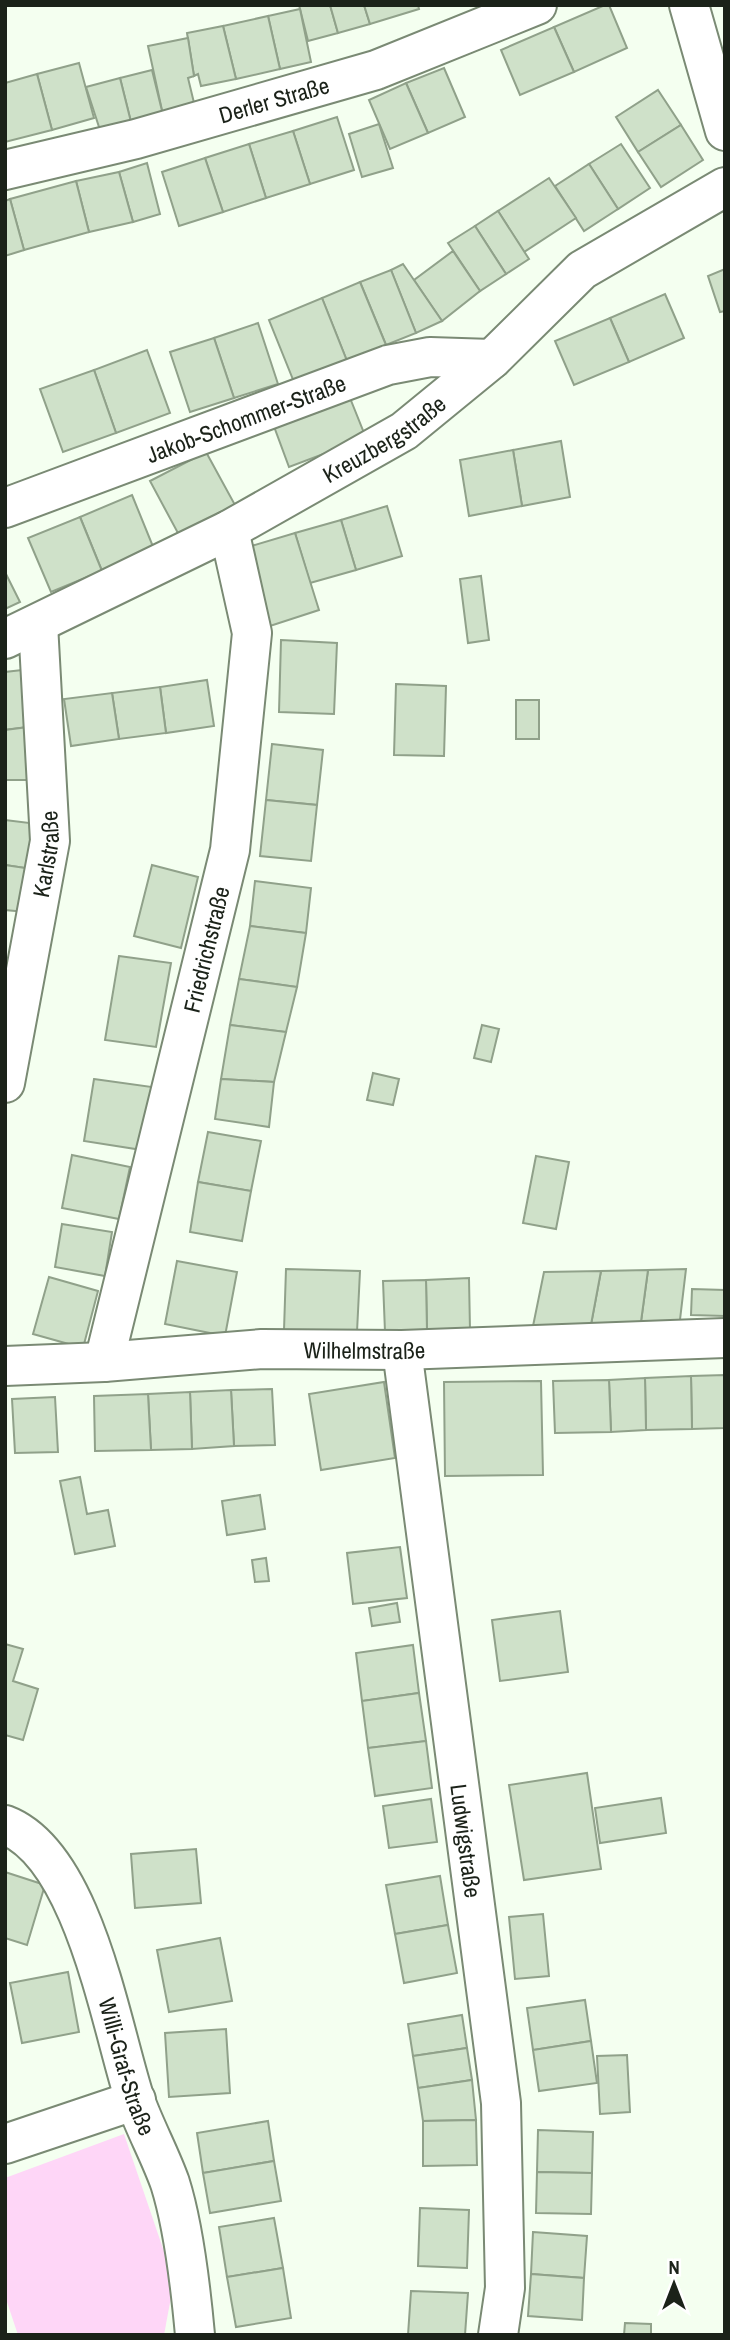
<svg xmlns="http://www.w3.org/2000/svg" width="730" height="2340" font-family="'Archivo Narrow',sans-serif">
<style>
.green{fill:#fed6f7}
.building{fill:#cfe1c9;stroke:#90a18a;stroke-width:2}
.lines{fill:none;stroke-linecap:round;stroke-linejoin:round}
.minor-casing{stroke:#7a8a74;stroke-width:42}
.minor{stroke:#fff;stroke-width:38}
.labels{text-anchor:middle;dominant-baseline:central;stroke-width:5;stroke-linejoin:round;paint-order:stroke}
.street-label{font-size:23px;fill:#1b2219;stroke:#fff}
</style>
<rect width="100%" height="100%" fill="#f4fff0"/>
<polygon class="green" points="124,2134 174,2281 164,2335 18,2335 5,2296 5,2178"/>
<g class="building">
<polygon points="299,5 330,5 338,33 308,41"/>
<polygon points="330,5 364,5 370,24 338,33"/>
<polygon points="364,5 418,5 419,9 370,24"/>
<polygon points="605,5 609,5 627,48 574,72 554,27"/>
<polygon points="300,9 311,62 280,69 268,16"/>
<polygon points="268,16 280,69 236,79 223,26"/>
<polygon points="223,26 236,79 201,86 198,74 194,76 187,33"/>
<polygon points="554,27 574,72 520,95 501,50"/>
<polygon points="188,38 194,76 188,78 195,107 163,115 148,46"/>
<polygon points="79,63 94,118 52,130 37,74"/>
<polygon points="444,68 465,117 428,133 406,83"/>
<polygon points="152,70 163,115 131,122 120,78"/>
<polygon points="37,74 52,130 5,142 5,83"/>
<polygon points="120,78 131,122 100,130 86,87"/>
<polygon points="406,83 428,133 390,149 369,100"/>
<polygon points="658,90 681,125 638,152 616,117"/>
<polygon points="337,117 354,170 310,184 293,131"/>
<polygon points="379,124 393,168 362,177 349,134"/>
<polygon points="681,125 703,160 661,187 638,152"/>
<polygon points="293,131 310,184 266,198 249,144"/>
<polygon points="249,144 266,198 223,212 205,158"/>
<polygon points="621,144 650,188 618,209 589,164"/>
<polygon points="205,158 223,212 179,226 162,172"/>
<polygon points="147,163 160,214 133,222 119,172"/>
<polygon points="589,164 618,209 584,231 555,186"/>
<polygon points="119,172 133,222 89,232 76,181"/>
<polygon points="549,178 576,218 524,252 498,211"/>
<polygon points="76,181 89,232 24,250 10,199"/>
<polygon points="10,199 24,250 5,256 5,201"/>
<polygon points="498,211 529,259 506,274 475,226"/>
<polygon points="475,226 506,274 480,291 448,243"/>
<polygon points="453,251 480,291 442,321 414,280"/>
<polygon points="403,264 442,321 416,333 391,270"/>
<polygon points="725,269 725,311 720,312 708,276"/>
<polygon points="391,270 416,333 386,345 360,282"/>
<polygon points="360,282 386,345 347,361 322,298"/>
<polygon points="665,294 684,338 629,362 610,318"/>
<polygon points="322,298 347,361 294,382 269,320"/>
<polygon points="610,318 629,362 574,385 555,341"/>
<polygon points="258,323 278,384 234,398 214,338"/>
<polygon points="214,338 234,398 190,412 170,352"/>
<polygon points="147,350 170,413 116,433 94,370"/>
<polygon points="94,370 116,433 63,452 40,389"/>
<polygon points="348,393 366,438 289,467 272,421"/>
<polygon points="561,441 570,497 522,506 513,450"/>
<polygon points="513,450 522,506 469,516 460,460"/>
<polygon points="206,452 235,505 179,535 150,481"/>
<polygon points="132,495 154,549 102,571 80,517"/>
<polygon points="387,506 402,556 356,570 341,520"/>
<polygon points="80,517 102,571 51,592 28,538"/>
<polygon points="341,520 356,570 310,583 295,533"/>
<polygon points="295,533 319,610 270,626 248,547"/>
<polygon points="5,572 20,602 5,609"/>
<polygon points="481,576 489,640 468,643 460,579"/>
<polygon points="281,640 337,643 334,714 279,712"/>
<polygon points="31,669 36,726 5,730 5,672"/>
<polygon points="207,680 214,726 166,733 160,687"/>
<polygon points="396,684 446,686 444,756 394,755"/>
<polygon points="160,687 166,733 119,739 112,693"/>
<polygon points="112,693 119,739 71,746 64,699"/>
<rect x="516" y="700" width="23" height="39"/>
<polygon points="36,726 39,780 5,780 5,730"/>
<polygon points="272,744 323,750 317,805 266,800"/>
<polygon points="266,800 317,805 311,861 260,856"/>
<polygon points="5,820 38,824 32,869 5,865"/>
<polygon points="5,865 32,869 26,912 5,910"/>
<polygon points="152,865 198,877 181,948 134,936"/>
<polygon points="255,881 311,888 306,933 250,926"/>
<polygon points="250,926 306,933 297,987 239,979"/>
<polygon points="119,956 171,963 156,1047 105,1040"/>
<polygon points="239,979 297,987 286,1032 230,1025"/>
<polygon points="230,1025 286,1032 274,1082 221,1079"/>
<polygon points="482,1025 499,1029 491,1062 474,1058"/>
<polygon points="373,1073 399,1079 393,1105 367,1100"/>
<polygon points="94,1079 152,1087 142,1150 84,1141"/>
<polygon points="221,1079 274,1082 269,1127 215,1119"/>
<polygon points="208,1132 261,1141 251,1191 198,1182"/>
<polygon points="72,1155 130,1167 119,1219 62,1208"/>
<polygon points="536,1156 569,1162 556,1229 523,1223"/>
<polygon points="198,1182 251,1191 242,1241 190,1232"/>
<polygon points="62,1224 112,1232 105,1276 55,1267"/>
<polygon points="177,1261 237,1272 225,1336 165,1324"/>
<polygon points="286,1269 360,1271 357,1332 284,1330"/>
<polygon points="686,1269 679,1328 640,1329 648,1270"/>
<polygon points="648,1270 640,1329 590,1330 601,1271"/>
<polygon points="601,1271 590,1330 532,1331 544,1272"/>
<polygon points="49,1277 98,1291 83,1348 33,1334"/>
<polygon points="469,1278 470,1330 427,1331 426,1280"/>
<polygon points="426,1280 427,1331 385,1332 383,1281"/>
<polygon points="692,1289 725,1290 725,1316 691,1315"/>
<polygon points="725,1375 725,1428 692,1429 691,1376"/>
<polygon points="691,1376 692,1429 646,1430 645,1378"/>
<polygon points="645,1378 646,1430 611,1432 609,1380"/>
<polygon points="609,1380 611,1432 555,1433 553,1381"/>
<polygon points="541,1381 543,1475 445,1476 444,1382"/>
<polygon points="384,1382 395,1458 321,1470 309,1394"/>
<polygon points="272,1389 275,1445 234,1446 231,1390"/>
<polygon points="231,1390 234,1446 192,1449 190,1392"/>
<polygon points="190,1392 192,1449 151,1450 148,1394"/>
<polygon points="148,1394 151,1450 95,1451 94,1396"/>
<polygon points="55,1397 58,1452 15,1453 12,1399"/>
<polygon points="80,1477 87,1514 108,1510 115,1546 75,1554 60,1481"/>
<polygon points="260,1495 265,1529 227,1535 222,1501"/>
<polygon points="400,1547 407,1598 353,1604 347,1553"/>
<polygon points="266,1558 269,1581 255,1582 252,1560"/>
<polygon points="397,1603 400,1622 372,1626 369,1608"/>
<polygon points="560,1611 568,1672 500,1681 492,1620"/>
<polygon points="5,1644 23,1649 13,1681 38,1689 23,1740 5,1735"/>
<polygon points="413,1645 419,1693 362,1701 356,1653"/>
<polygon points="419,1693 426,1741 368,1748 362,1701"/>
<polygon points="426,1741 432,1788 375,1796 368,1748"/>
<polygon points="587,1773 601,1869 524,1880 509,1785"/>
<polygon points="661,1798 666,1833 600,1843 595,1808"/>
<polygon points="431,1799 437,1842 389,1848 383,1806"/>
<polygon points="196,1849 201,1903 135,1908 131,1854"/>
<polygon points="5,1872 45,1885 27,1945 5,1938"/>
<polygon points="440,1876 448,1925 395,1934 386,1885"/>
<polygon points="543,1914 549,1976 515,1979 509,1917"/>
<polygon points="448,1925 457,1973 404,1983 395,1934"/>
<polygon points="220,1938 232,2001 169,2012 157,1950"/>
<polygon points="68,1972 79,2032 22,2043 10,1983"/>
<polygon points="585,2000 591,2041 533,2050 527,2008"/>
<polygon points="462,2015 467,2048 413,2056 408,2024"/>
<polygon points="226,2029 230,2093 169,2097 165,2033"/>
<polygon points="591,2041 597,2083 539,2091 533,2050"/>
<polygon points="467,2048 472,2080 418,2088 413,2056"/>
<polygon points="627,2055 630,2112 600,2114 597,2056"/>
<polygon points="472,2080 476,2120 423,2121 418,2088"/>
<polygon points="476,2120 477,2165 423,2166 423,2121"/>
<polygon points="268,2121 274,2161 203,2173 197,2133"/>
<polygon points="538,2130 593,2132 592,2173 537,2172"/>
<polygon points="274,2161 281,2201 210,2213 203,2173"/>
<polygon points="537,2172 592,2173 591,2214 536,2213"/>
<polygon points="420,2208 469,2210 467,2268 418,2266"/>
<polygon points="274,2218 283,2268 227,2277 219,2227"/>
<polygon points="533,2232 587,2236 584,2278 531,2274"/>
<polygon points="283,2268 291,2318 236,2327 227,2277"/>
<polygon points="531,2274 584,2278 582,2320 528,2316"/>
<polygon points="411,2291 468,2293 465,2335 408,2335"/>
<polygon points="625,2323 651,2324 651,2335 624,2335"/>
</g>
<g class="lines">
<defs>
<g id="minor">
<polyline points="689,5 725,131"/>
<path id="s1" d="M 5,170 L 136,139 L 376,70 L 537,5"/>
<path id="s2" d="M 5,508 L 388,365 L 430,357 L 492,359"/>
<path id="s3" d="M 5,639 L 229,530 L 404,431 L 492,359 L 582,270 L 725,187"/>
<path id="s4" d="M 5,1083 L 50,841 L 38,624"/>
<path id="s5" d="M 402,1350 L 501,2103 L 505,2288 L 498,2335"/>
<path id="s6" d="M 104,1362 L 230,850 L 252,633 L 229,530"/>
<path id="s7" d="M 5,1366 L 104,1362 L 262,1349 L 402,1350 L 725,1338"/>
<path id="s8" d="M 5,1825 C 84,1855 111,2027 135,2100 C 145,2128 160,2155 170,2183 C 183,2224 191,2291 195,2335"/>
<polyline points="5,2144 136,2100"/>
</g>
</defs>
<use href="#minor" class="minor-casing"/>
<use href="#minor" class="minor"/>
</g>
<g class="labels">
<g class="street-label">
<text stroke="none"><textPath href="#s1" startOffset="278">Derler Straße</textPath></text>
<text stroke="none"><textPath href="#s2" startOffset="257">Jakob-Schommer-Straße</textPath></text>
<text stroke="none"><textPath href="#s3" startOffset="429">Kreuzbergstraße</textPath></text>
<text stroke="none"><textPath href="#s4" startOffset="233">Karlstraße</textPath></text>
<text stroke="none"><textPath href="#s6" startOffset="425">Friedrichstraße</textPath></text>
<text stroke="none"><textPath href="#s7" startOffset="360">Wilhelmstraße</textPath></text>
<text stroke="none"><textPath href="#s5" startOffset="495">Ludwigstraße</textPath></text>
<text stroke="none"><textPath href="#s8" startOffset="278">Willi-Graf-Straße</textPath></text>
</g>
</g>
<rect width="730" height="2340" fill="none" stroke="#1b2219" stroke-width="14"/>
<g transform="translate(674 2284)" stroke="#ffffff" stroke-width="5" paint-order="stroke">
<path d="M0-5L12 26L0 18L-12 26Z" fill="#1b2219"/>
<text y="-10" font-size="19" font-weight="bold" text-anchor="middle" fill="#1b2219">N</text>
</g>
</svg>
